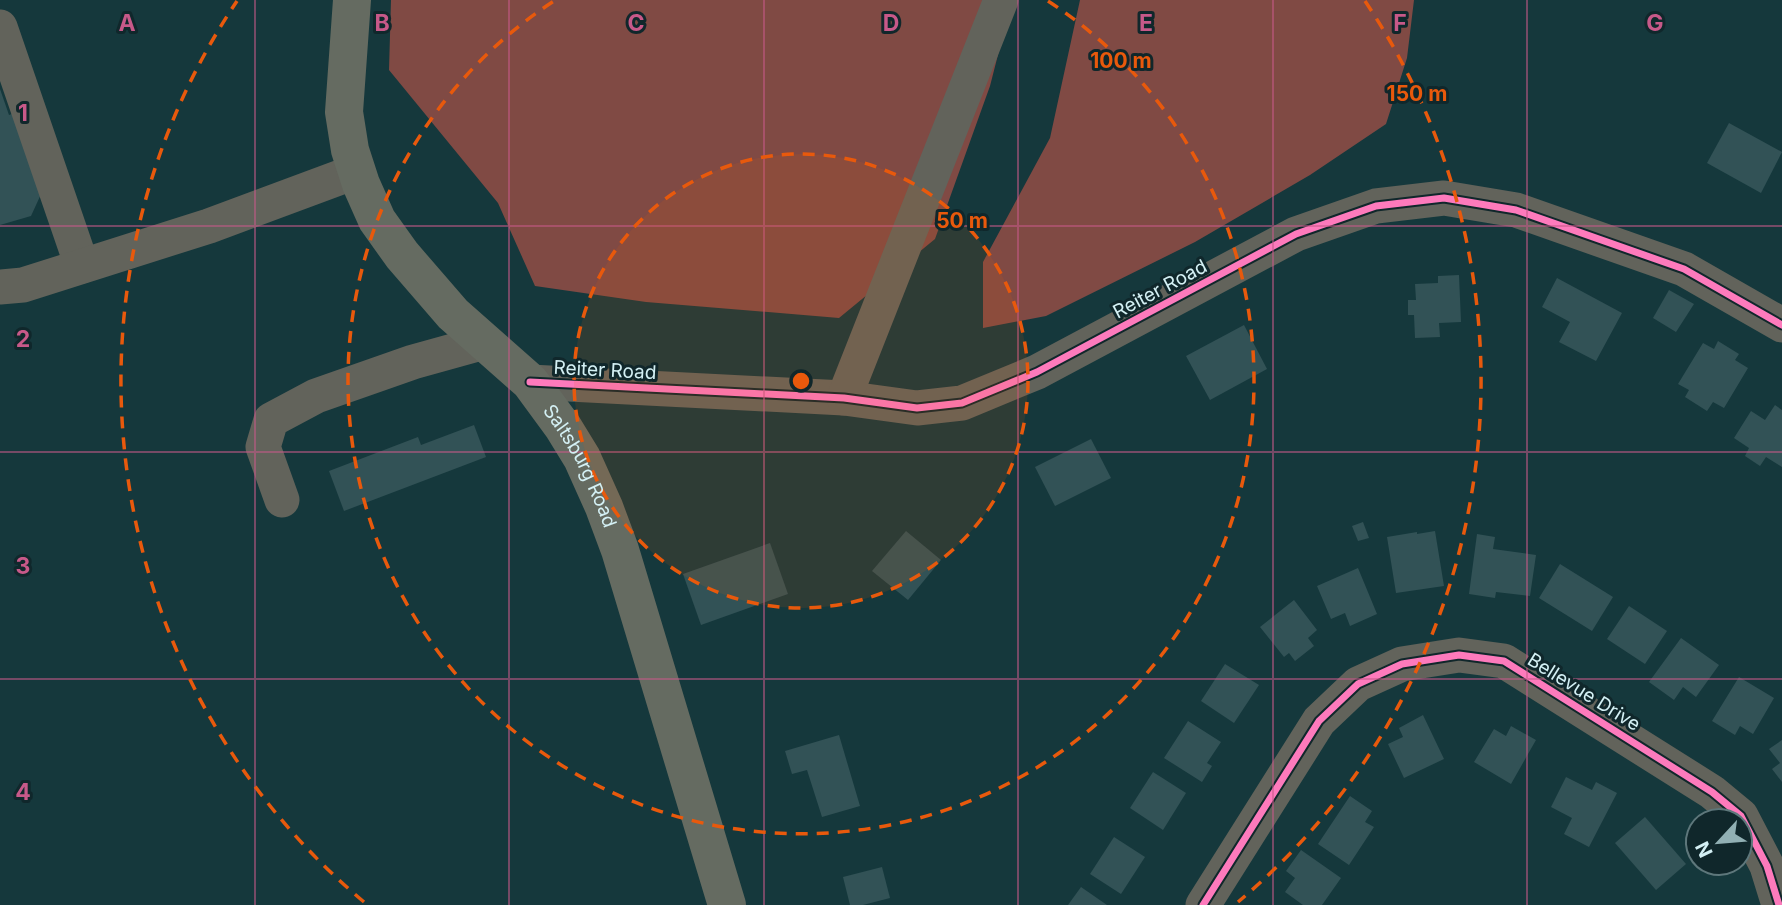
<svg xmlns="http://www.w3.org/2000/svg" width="1782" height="905" font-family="Inter,sans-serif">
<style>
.green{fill:#804a44}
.building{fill:#325256}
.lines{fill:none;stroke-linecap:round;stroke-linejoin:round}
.minor{stroke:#62635b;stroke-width:35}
.major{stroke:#656b61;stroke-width:38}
.cycleway-casing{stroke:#10272b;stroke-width:11}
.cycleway{stroke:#fd7abc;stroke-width:7}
.grid{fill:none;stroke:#c75989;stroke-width:2;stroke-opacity:0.55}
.ring{fill:none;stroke:#e8590c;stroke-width:3.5;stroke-dasharray:12 9}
.labels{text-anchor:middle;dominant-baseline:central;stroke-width:6;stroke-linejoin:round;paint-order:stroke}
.street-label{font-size:19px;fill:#d4f0f4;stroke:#10272b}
.grid-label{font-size:23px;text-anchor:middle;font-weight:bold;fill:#c75989;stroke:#10272b;stroke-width:6;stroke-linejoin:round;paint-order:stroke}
.centre{fill:#e8590c;stroke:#10272b;stroke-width:3.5}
.ring-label{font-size:21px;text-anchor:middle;font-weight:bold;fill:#e8590c;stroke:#10272b;stroke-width:6;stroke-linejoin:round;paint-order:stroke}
</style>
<rect width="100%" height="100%" fill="#15383c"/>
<g class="green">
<polygon points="391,0 1012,0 990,86 935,239 839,318 646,302 535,286 498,203 389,70"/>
<polygon points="1080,0 1414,0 1407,58 1386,124 1310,175 1195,242 1046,316 983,328 983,262 1050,138"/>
</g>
<g class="building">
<polygon points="0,89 9,115 12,114 42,192 31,216 0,225"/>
<polygon points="1729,123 1782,152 1761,193 1707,163"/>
<polygon points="1459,275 1461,322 1439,323 1440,337 1415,338 1414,315 1408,315 1408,300 1416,300 1415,284 1438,283 1438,276"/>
<polygon points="1557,278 1622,313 1596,361 1559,342 1570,322 1542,307"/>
<polygon points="1669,290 1694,304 1676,332 1653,318"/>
<polygon points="1244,325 1267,369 1210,400 1186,356"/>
<polygon points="1718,341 1739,354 1735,360 1748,368 1724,408 1713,402 1707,411 1685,397 1689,390 1678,384 1703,343 1714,349"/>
<polygon points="1775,405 1782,410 1782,467 1766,457 1760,466 1745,456 1749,448 1734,438 1751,411 1765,420"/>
<polygon points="474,425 486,457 344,511 329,471 418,437 421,445"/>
<polygon points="1091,439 1111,478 1055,506 1035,467"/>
<polygon points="1363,522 1369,538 1358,541 1352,526"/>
<polygon points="906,531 941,560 908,600 872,571"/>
<polygon points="1435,531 1444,586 1396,593 1387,537 1417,532 1417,534"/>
<polygon points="1477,534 1495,537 1493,549 1536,555 1530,596 1496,592 1495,598 1469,594"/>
<polygon points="770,543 788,594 701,625 683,574"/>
<polygon points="1560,564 1613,597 1592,631 1539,598"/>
<polygon points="1358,568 1377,614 1350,626 1345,613 1331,619 1317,586"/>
<polygon points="1294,600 1317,630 1308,638 1314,646 1295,661 1289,653 1284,657 1260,627"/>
<polygon points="1629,606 1667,631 1645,664 1607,639"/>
<polygon points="1681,638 1719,665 1696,697 1683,687 1674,700 1649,682"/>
<polygon points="1225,664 1259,685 1234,723 1201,701"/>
<polygon points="1739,677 1774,698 1753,734 1740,726 1735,735 1712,721"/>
<polygon points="1423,715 1444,759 1404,778 1388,744 1403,737 1399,728"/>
<polygon points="1188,721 1221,742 1207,763 1212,766 1202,782 1164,758"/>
<polygon points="1511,726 1536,740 1511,784 1474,762 1494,729 1506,736"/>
<polygon points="839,735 860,806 822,817 807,770 792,774 785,751"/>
<polygon points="1782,740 1782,782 1772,769 1780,763 1769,749"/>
<polygon points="1153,772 1186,793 1163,830 1130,808"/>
<polygon points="1566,777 1592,790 1596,782 1617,793 1589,847 1564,834 1572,818 1551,807"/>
<polygon points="1350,796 1372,811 1365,822 1374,827 1349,865 1318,844"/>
<polygon points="1645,817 1686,864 1656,890 1615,843"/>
<polygon points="1114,837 1145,857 1121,894 1090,874"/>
<polygon points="1301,850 1341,878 1322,905 1303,905 1285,892 1295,878 1286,871"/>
<polygon points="882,867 890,898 863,905 850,905 843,877"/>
<polygon points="1081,887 1107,905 1068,905"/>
</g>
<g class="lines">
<g class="minor">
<polyline points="0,27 82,266"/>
<polyline points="0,287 23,285 209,226 357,171"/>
<polyline points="530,382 844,398 917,408 962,403 1037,372 1296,234 1376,206 1444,198 1516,210 1684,269 1782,325"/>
<polyline points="844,398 1001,0"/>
<polyline points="282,500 263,447 271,420 316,396 413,362 485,342"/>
<polyline points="1203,905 1319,721 1358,684 1402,664 1459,655 1504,661 1712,792 1741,816 1767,866 1779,905"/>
</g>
<path class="major" id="s1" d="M 352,0 L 344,112 L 350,150 L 361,184 L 377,220 L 402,255 L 453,314 L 530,382 L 563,427 L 582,458 L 604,507 L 620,550 L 727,905"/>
<defs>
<g id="cycleway">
<polyline points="530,382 844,398 917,408 962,403 1037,372 1296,234 1376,206 1444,198 1516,210 1684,269 1782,325"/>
<polyline points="1203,905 1319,721 1358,684 1402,664 1459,655 1504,661 1712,792 1741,816 1767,866 1779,905"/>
</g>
</defs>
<use href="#cycleway" class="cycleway-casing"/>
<use href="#cycleway" class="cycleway"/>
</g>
<path class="grid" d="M 255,0 L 255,905M 509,0 L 509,905M 764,0 L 764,905M 1018,0 L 1018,905M 1273,0 L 1273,905M 1527,0 L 1527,905M 0,226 L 1782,226M 0,452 L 1782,452M 0,679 L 1782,679"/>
<circle cx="801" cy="381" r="227" fill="#e8590c" fill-opacity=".12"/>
<g class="ring">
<circle cx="801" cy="381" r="227"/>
<path d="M1048 1A453 453 0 1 1 554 1"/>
<path d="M364 902A680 680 0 0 1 237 1M1365 1A680 680 0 0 1 1238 902"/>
</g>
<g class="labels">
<g class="street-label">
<text transform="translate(1160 289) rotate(-28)">Reiter Road</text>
<text transform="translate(605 370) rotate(3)">Reiter Road</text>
<text stroke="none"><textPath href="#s1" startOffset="548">Saltsburg Road</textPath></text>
<text transform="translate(1584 692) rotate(32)">Bellevue Drive</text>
</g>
</g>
<g class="grid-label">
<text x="127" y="31">A</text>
<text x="382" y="31">B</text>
<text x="636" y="31">C</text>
<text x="891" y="31">D</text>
<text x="1146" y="31">E</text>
<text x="1400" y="31">F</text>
<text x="1655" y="31">G</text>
<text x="23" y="121">1</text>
<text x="23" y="347">2</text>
<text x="23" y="574">3</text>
<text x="23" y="800">4</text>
</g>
<circle cx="801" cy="381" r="10" class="centre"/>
<g class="ring-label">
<text x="1121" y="68">100 m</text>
<text x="1417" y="101">150 m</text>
<text x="962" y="228">50 m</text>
</g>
<g transform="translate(1719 842) rotate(244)"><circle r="33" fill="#10272b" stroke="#5e777b" stroke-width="2"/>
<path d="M0-5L12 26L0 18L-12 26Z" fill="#91b0b4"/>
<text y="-10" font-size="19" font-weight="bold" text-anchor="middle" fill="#d4f0f4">N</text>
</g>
</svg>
